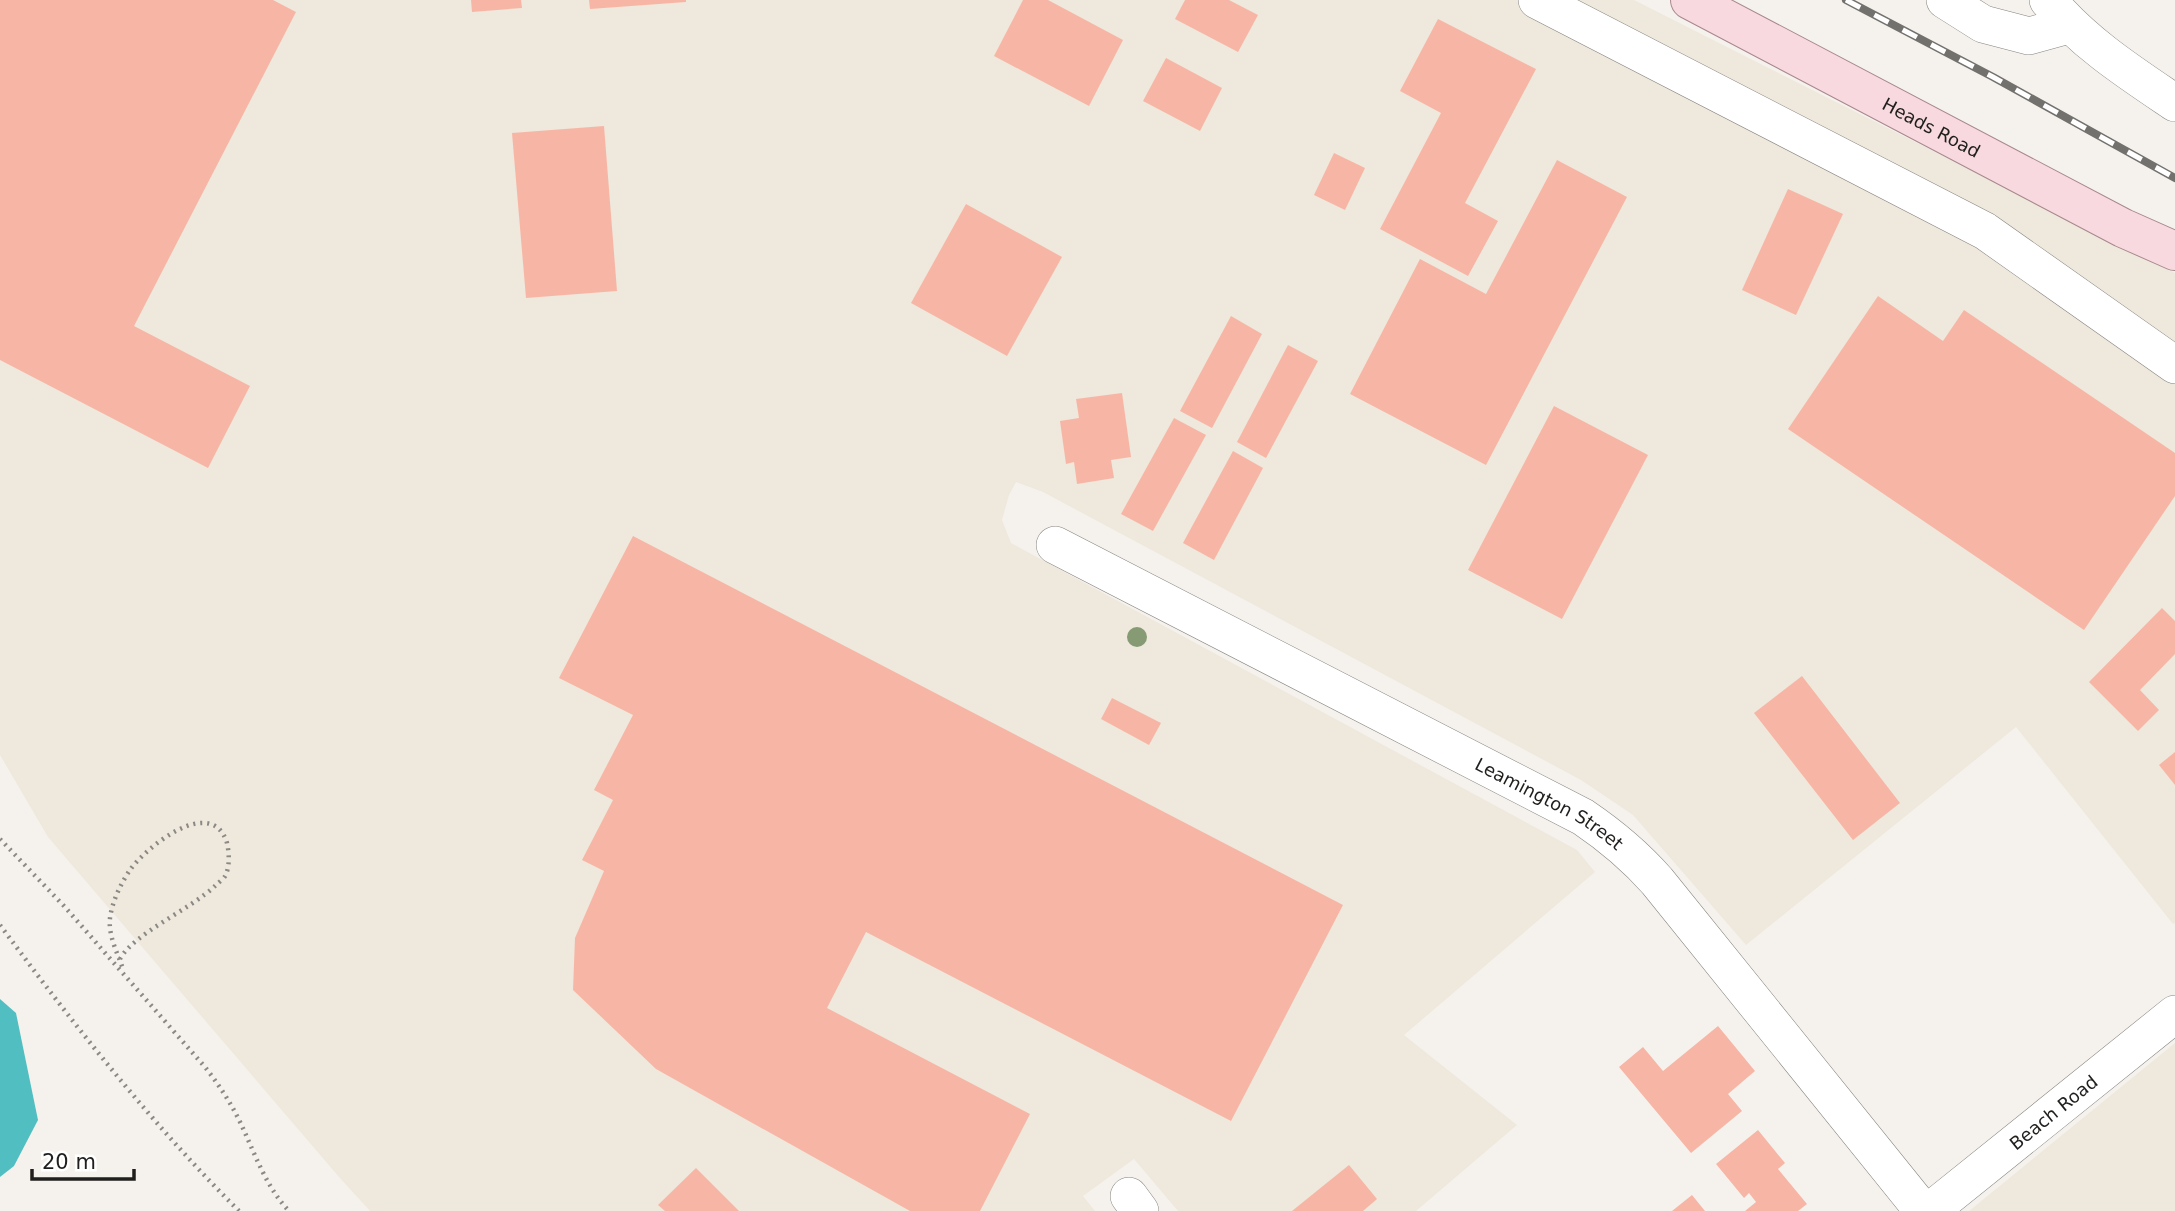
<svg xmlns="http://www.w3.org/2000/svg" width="2175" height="1211" font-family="'DejaVu Sans',sans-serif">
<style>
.built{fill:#efe8dc}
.water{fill:#51bfc2}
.building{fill:#f7b6a5}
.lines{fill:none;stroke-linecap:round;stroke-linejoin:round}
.minor-casing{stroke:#878480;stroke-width:38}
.major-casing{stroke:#a8888d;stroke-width:40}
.path{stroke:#8b8985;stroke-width:4.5;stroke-dasharray:2 5;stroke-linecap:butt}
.minor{stroke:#fff;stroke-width:37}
.major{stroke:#f7d9df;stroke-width:38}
.rail-casing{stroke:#73716e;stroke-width:8}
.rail{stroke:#fff;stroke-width:5;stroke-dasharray:16;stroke-linecap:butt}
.tree{fill:#869b74}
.labels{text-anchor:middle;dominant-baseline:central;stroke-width:6;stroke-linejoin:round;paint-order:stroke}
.street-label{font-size:18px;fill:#201f1d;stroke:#fff}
</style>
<rect width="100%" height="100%" fill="#f5f2ed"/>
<g class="built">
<polygon points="0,0 1634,0 2175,273 2175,923 2173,924 2016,727 1746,945 1633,815 1581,780 1043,492 1016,482 1009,495 1002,520 1011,543 1577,850 1595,872 1404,1035 1517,1125 1416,1211 1178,1211 1134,1159 1083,1196 1095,1211 370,1211 339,1177 48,837 0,755"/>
<polygon points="2175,1043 2175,1211 1969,1211"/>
</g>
<polygon class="water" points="0,999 16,1013 38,1120 14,1166 0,1177"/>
<g class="building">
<polygon points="0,0 273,0 296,12 134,326 250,386 208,468 0,360"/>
<polygon points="471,0 521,0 522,8 472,12"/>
<polygon points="589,0 686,0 686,2 590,9"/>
<polygon points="1023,0 1048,0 1123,40 1089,106 994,56"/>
<polygon points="1185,0 1229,0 1258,15 1238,52 1175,19"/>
<polygon points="1438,19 1536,69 1465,203 1498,221 1468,276 1380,229 1441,113 1400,91"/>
<polygon points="1166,58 1222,88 1200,131 1143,101"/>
<polygon points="604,126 617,291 526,298 512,133"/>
<polygon points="1334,153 1365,168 1345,210 1314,195"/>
<polygon points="1557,160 1627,197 1486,465 1350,394 1420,259 1486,294"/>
<polygon points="1788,189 1843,214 1796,315 1742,290"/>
<polygon points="966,204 1062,257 1007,356 911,303"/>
<polygon points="1878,296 1943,341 1964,310 2175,453 2175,496 2084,630 1788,429"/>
<polygon points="1231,316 1262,334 1212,428 1180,411"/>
<polygon points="1288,345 1318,361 1266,458 1237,442"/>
<polygon points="1122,393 1131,457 1111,460 1114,478 1077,484 1074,462 1066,464 1060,421 1079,418 1076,399"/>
<polygon points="1554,406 1648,455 1562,619 1468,570"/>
<polygon points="1174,418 1206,435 1153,531 1121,514"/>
<polygon points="1233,451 1263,468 1214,560 1183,543"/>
<polygon points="633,536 1343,905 1231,1121 866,932 827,1008 1030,1114 980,1211 910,1211 656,1069 573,990 575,938 604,871 582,860 613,800 594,790 633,715 559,678"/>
<polygon points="2162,608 2175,621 2175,654 2140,690 2159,710 2138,731 2089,682"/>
<polygon points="1802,676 1900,803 1853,840 1754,713"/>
<polygon points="1112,698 1161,723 1149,745 1101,719"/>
<polygon points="2175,752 2175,785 2159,765"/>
<polygon points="1718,1026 1755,1071 1728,1094 1742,1111 1691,1153 1619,1067 1643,1047 1663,1071"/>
<polygon points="1758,1130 1785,1163 1778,1169 1807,1204 1798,1211 1745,1211 1756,1202 1749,1193 1744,1198 1716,1164"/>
<polygon points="1349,1165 1377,1199 1363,1211 1292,1211"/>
<polygon points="696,1168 739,1211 665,1211 658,1205"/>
<polygon points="1692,1195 1705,1211 1672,1211"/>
</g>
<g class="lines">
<defs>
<g id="minor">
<polyline points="1537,0 1985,231 2175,365"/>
<polyline points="1945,0 1983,24 2029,36 2069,25"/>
<path d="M 2048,0 C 2084,43 2129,72 2175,103"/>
<path id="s1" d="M 1055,545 L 1583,817 C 1611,836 1634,855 1657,881 L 1923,1211"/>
<polyline points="1129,1196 1140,1211"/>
<path id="s2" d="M 1930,1211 L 2175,1014"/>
</g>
<g id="major">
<path id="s3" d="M 1690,0 L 2123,228 L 2175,251"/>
</g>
</defs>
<use href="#minor" class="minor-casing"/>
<use href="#major" class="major-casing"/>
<g class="path">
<path d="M 0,839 L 64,906 L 205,1067 C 219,1085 231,1103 241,1124 C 255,1154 266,1187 289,1211"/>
<path d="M 0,925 C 74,1025 151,1123 239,1211"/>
<path d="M 120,959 C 134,933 190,910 216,885 C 219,882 225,878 226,874 C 230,865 229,852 227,843 C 212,794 146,847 130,870 C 121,883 112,902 110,918 C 108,936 118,954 123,969"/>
</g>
<use href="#minor" class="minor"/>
<use href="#major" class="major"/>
<defs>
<polyline id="rail" points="1846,0 1993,77 2175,178"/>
</defs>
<use href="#rail" class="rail-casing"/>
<use href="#rail" class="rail"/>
</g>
<circle class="tree" cx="1137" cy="637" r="10"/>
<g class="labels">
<g class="street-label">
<text stroke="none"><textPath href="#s3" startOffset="273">Heads Road</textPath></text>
<text stroke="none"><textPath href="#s1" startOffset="558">Leamington Street</textPath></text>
<text stroke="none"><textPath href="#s2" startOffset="158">Beach Road</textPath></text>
</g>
</g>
<path d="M32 1169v10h102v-10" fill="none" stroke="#201f1d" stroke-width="3.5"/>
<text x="42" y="1169" font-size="21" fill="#201f1d" stroke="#ffffff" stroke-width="5" paint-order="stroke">20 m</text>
</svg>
